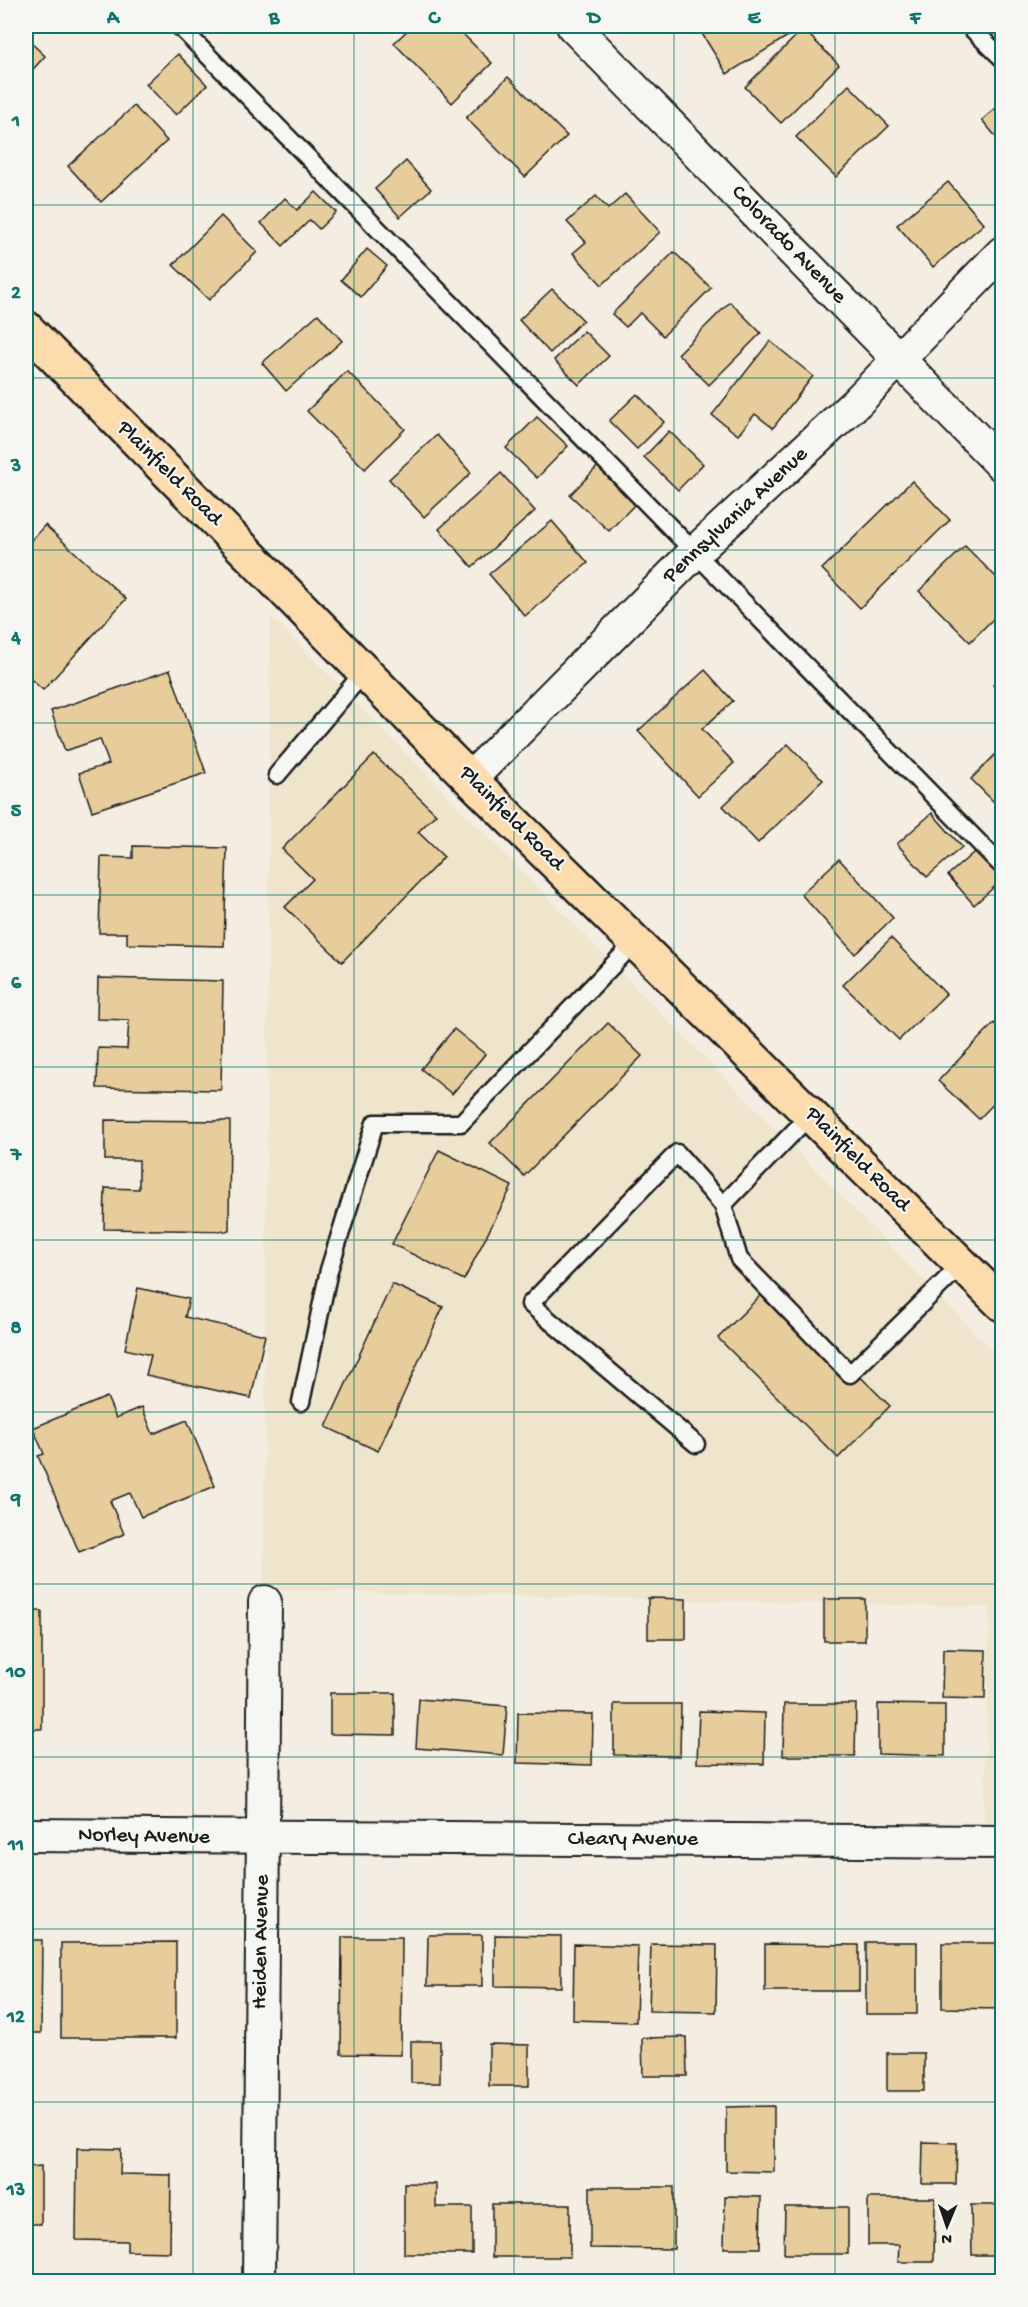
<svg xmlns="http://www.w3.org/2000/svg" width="1028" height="2307" font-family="'Gochi Hand',sans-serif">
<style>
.built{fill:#efe4cc}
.building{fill:#e7cd9c;stroke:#1c1c1c;stroke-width:1.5}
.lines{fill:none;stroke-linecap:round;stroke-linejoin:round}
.lane-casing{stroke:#1c1c1c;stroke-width:21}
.street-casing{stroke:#1c1c1c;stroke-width:36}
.primary-casing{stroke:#1c1c1c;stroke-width:38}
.lane{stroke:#f6f6f2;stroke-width:16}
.street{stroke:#f6f6f2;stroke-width:32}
.primary{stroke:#fcdcac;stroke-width:33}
.grid{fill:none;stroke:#0f766e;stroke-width:1.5;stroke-opacity:0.55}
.labels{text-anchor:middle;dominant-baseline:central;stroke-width:4.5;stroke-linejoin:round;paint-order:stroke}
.street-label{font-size:22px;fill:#1c1c1c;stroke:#f6f6f2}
.neatline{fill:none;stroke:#0f766e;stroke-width:2}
.grid-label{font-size:20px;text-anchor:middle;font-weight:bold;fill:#0f766e}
</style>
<rect width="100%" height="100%" fill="#f3eee1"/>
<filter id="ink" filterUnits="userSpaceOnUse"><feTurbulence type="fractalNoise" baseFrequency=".0167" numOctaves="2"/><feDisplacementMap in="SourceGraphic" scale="12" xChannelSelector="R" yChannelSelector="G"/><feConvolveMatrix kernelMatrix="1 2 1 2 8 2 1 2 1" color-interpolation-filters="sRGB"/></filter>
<g filter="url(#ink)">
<polygon class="built" points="270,615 1002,1360 1002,1826 984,1823 990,1607 264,1590"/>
<g class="building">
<polygon points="412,26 455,26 492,63 452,103 394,43"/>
<polygon points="711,26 793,26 796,31 727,74 701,32"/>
<polygon points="803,29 839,65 781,123 745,87"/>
<polygon points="26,38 45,56 26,77"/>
<polygon points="178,54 207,85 176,115 146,84"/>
<polygon points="508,77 567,136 525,177 466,118"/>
<polygon points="849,85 889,126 836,177 796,137"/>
<polygon points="1002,103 1002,144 982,120"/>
<polygon points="134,106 167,141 101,202 68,166"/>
<polygon points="406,161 431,189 400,217 375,189"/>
<polygon points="948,182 984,224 933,267 897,225"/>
<polygon points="316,192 336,212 319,229 310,220 283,246 261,223 285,198 297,210"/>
<polygon points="625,194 660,232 602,285 573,253 586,242 567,222 596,196 608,209"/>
<polygon points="221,216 257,252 209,300 173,265"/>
<polygon points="367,249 387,266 361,297 341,280"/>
<polygon points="674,252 711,288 663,336 640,313 626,327 612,314"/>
<polygon points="552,289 583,320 550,353 519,320"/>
<polygon points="730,302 761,333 709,385 678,354"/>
<polygon points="318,314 342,341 286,391 262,363"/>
<polygon points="584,331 609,356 579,385 554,360"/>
<polygon points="770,341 813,376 773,428 755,414 738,435 712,415"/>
<polygon points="347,371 405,429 365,469 307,411"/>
<polygon points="637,394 664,422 637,449 609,421"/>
<polygon points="537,417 568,446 537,478 506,448"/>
<polygon points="669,431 703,464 678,490 644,457"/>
<polygon points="437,435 471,473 424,517 389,479"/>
<polygon points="601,463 639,500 609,531 570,495"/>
<polygon points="501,473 535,511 472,567 439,529"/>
<polygon points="912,481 950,520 860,608 822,569"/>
<polygon points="552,521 588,563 525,616 489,574"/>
<polygon points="45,525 126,599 43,690 26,675 26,546"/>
<polygon points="965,546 1002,583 1002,610 970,642 919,591"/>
<polygon points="170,670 206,773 92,811 79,773 109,764 100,739 65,751 51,711"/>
<polygon points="705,670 733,701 702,729 734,763 698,796 638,731"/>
<polygon points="1002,676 1002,694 993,685"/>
<polygon points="788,744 823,780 758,843 723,806"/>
<polygon points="1002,748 1002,810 971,779"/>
<polygon points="374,755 436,814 418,832 444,857 342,962 285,907 313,879 282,849"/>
<polygon points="932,813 962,847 927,877 897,844"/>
<polygon points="133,846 227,848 224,946 127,944 127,933 99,933 101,857 133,858"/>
<polygon points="981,846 1002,870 1002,880 974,905 948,875"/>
<polygon points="839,859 893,918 855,954 801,894"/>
<polygon points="891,938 946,994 899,1040 843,985"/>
<polygon points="98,978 223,981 221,1090 97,1088 98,1048 127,1049 129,1020 97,1019"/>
<polygon points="608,1023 642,1056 524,1176 490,1143"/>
<polygon points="994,1023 1002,1032 1002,1095 979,1119 938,1081"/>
<polygon points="454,1029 485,1054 452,1094 421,1069"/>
<polygon points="105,1120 230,1121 229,1231 104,1229 105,1188 139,1189 139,1160 105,1160"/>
<polygon points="439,1150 512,1186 464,1280 392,1244"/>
<polygon points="392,1284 443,1307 378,1451 326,1427"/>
<polygon points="769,1287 890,1406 838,1458 718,1338"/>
<polygon points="138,1288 189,1299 185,1317 265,1335 251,1398 146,1375 151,1355 125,1349"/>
<polygon points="107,1397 116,1418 142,1407 153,1434 187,1420 215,1486 141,1517 130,1493 110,1501 124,1534 79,1552 38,1456 44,1454 33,1428"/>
<polygon points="648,1598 686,1599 686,1639 648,1639"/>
<rect x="824" y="1599" width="41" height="42"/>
<rect x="26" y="1611" width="16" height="118"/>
<polygon points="943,1649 986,1650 985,1699 942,1698"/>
<polygon points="330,1693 395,1693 395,1735 330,1734"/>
<polygon points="419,1699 507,1706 503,1755 416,1748"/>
<polygon points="614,1704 681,1704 680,1756 614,1755"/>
<polygon points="784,1704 856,1704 855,1756 783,1756"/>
<polygon points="878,1704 945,1705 945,1756 878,1754"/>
<polygon points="699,1711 765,1713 764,1764 697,1763"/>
<polygon points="518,1713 593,1714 592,1765 517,1763"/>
<polygon points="428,1935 482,1935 482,1986 427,1986"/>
<polygon points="495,1935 561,1936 561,1987 495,1986"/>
<polygon points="342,1937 402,1937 401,2055 341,2054"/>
<polygon points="26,1940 42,1940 41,2033 26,2033"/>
<polygon points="176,1942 176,2038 61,2038 61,1943"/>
<rect x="866" y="1942" width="51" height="72"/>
<polygon points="942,1943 1002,1943 1002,2009 942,2008"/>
<polygon points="574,1944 638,1946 636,2022 573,2020"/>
<polygon points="651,1944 717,1945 716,2012 649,2011"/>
<polygon points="765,1944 859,1945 859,1991 765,1991"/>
<polygon points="686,2037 687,2076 643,2076 642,2038"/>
<rect x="411" y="2041" width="29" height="42"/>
<polygon points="489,2044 529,2045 529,2086 489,2086"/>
<rect x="887" y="2053" width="37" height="38"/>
<polygon points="774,2106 774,2172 726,2171 726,2107"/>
<polygon points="26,2130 28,2130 28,2167 41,2166 41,2224 26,2224"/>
<polygon points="923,2142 957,2143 956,2184 922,2184"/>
<polygon points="77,2148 121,2149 120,2174 171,2175 170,2252 127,2251 127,2241 76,2240"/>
<polygon points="404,2183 436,2184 436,2207 472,2207 472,2254 404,2254"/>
<polygon points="590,2187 674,2187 674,2249 590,2248"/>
<polygon points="725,2196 761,2197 760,2248 724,2248"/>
<polygon points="868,2198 935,2198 934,2262 898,2262 899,2245 868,2245"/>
<rect x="492" y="2204" width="78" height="53"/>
<polygon points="971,2205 1002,2205 1002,2255 972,2255"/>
<polygon points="785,2207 848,2207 848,2254 784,2254"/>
</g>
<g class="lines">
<defs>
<g id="lane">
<polyline points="179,26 1002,866"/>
<polyline points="969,26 1002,58"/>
<polyline points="277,775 364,672"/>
<polyline points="723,1205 739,1259 850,1374 962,1264"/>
<polyline points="301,1402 329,1270 375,1123 461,1123 635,942"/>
<polyline points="696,1444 530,1304 677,1153 723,1205 810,1115"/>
</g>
<g id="street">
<polyline points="573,26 1002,465"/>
<polyline points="470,779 694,553 857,402 1002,253"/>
<polyline points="26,1835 1002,1842"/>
<polyline points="259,2282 265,1602"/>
</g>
<polyline id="primary" points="26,328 470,779 1002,1304"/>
</defs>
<use href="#lane" class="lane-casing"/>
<use href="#street" class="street-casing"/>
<use href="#primary" class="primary-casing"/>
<use href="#lane" class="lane"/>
<use href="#street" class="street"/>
<use href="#primary" class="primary"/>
</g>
</g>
<path class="grid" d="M 193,26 L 193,2282M 354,26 L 354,2282M 514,26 L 514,2282M 674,26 L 674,2282M 835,26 L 835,2282M 26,205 L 1002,205M 26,378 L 1002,378M 26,550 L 1002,550M 26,723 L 1002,723M 26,895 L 1002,895M 26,1067 L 1002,1067M 26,1240 L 1002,1240M 26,1412 L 1002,1412M 26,1584 L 1002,1584M 26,1757 L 1002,1757M 26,1929 L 1002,1929M 26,2102 L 1002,2102"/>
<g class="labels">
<g class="street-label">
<text transform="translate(788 245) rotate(46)">Colorado Avenue</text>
<text transform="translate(169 474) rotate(45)">Plainfield Road</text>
<text transform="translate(736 516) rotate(-43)">Pennsylvania Avenue</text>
<text transform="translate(511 819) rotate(45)">Plainfield Road</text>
<text transform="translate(857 1160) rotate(45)">Plainfield Road</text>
<text transform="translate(144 1837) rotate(1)">Norley Avenue</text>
<text x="633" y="1840">Cleary Avenue</text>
<text transform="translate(262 1942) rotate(-89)">Heiden Avenue</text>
</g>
</g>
<rect width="1028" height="2307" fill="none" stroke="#f6f6f2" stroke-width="66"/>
<g transform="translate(947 2226) rotate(182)" stroke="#f6f6f2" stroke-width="4.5" paint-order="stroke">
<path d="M0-4.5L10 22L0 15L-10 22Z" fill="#1c1c1c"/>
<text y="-9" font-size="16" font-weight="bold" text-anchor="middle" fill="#1c1c1c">N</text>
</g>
<rect x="33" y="33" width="962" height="2241" class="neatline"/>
<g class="grid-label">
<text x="113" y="23">A</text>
<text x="274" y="23">B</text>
<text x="434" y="23">C</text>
<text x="594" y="23">D</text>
<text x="754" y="23">E</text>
<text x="915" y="23">F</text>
<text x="16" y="126">1</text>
<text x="16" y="298">2</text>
<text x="16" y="471">3</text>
<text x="16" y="643">4</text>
<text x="16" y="816">5</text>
<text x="16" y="988">6</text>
<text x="16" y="1160">7</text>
<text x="16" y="1333">8</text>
<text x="16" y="1505">9</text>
<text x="16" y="1677">10</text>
<text x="16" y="1850">11</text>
<text x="16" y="2022">12</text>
<text x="16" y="2195">13</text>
</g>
</svg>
